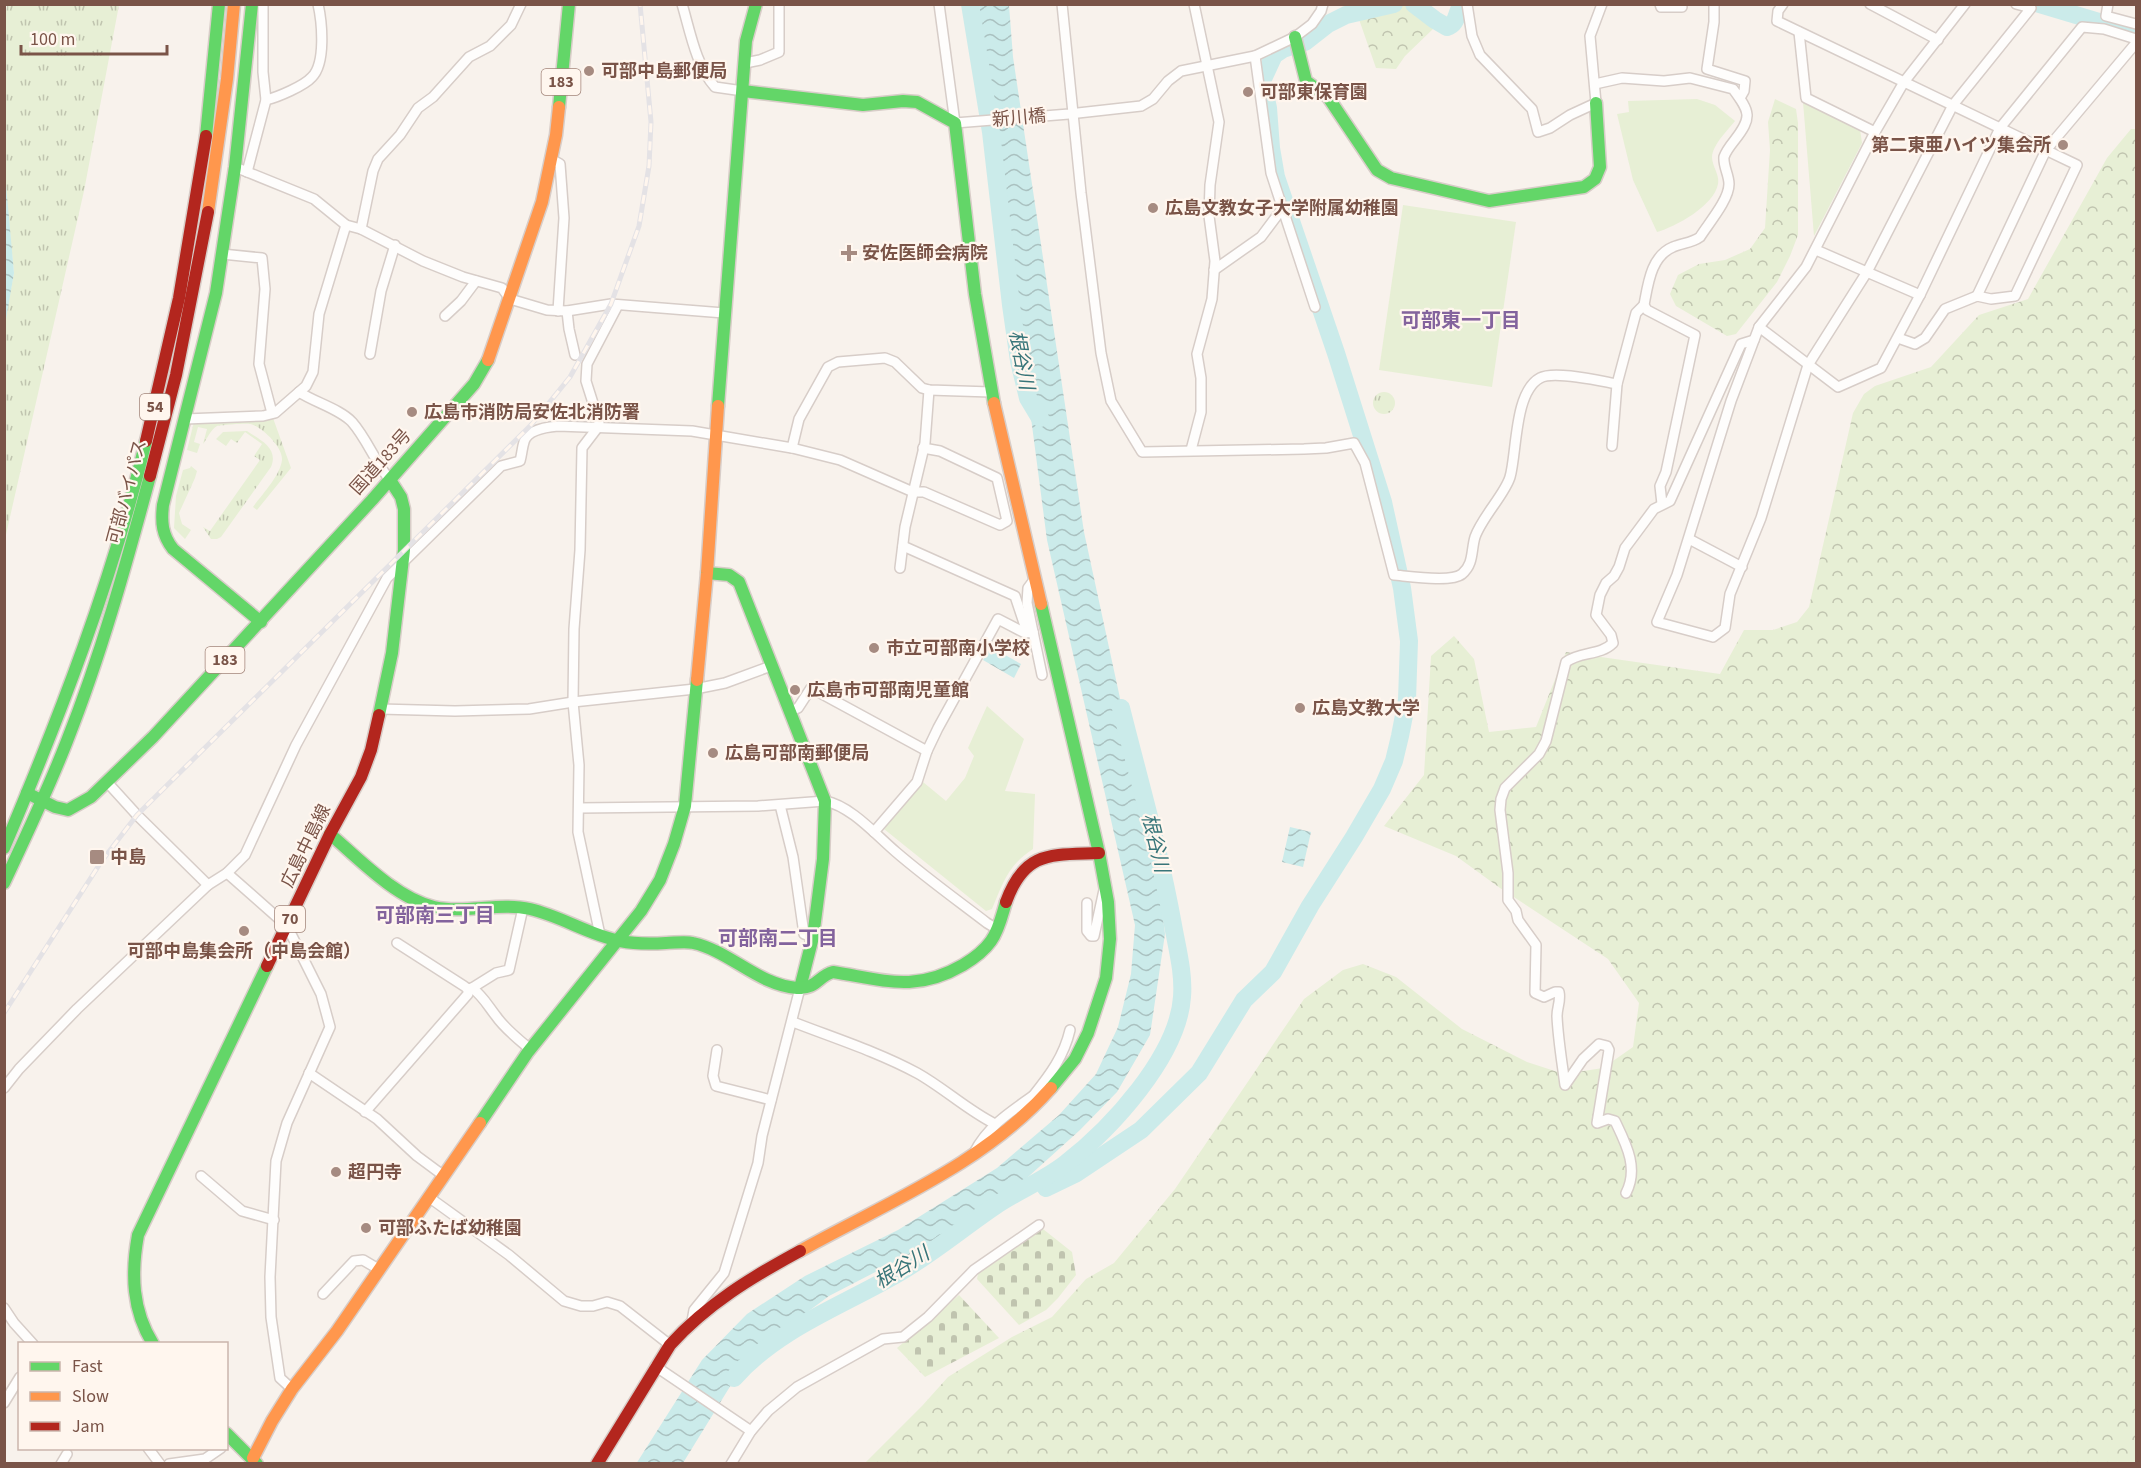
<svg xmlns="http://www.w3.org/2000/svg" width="2141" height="1468" font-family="'Source Sans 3','Noto Sans JP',sans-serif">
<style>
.grass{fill:url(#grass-tufts)}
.forest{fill:url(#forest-crowns)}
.cemetery{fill:url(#cemetery-stones)}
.green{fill:#e7efd5}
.water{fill:url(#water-waves)}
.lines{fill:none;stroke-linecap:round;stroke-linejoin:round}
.river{stroke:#cbebea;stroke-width:18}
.street-casing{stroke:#d7cdc8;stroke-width:12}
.fast-casing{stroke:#d8cdc8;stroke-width:15}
.slow-casing{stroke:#d8cdc8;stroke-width:15}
.jam-casing{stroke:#d8cdc8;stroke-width:15}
.street{stroke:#fefdfc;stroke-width:9}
.fast{stroke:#63d668;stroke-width:12}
.slow{stroke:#ff974d;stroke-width:12}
.jam{stroke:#b3261e;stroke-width:12}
.rail-casing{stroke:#e4e2e5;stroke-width:5}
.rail{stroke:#fff6ee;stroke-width:3;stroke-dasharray:9;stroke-linecap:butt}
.poi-dot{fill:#a68b81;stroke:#fff6ee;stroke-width:2}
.labels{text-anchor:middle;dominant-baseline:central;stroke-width:4.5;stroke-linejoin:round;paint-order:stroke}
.shield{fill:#fff6ee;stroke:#a2857a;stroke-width:1.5}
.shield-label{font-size:16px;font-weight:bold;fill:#7a5448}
.poi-label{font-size:18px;font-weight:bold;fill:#7a5448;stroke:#fff6ee;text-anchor:start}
.street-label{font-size:18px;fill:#7a5448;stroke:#fff6ee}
.neighbourhood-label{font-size:20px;font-weight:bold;fill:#83639d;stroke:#fff6ee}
.water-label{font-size:20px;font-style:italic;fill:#387579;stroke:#fff6ee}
</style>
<defs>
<pattern id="grass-tufts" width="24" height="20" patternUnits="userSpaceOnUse" patternTransform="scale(1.5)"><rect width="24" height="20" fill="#e7efd5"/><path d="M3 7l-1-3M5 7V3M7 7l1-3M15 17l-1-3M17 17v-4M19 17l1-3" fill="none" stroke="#c0c4af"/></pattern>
<pattern id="forest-crowns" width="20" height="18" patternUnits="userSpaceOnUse" patternTransform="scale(1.5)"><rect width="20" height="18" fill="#e7efd5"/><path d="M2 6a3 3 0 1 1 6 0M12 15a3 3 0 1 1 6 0" fill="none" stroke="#c0c4af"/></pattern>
<pattern id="cemetery-stones" width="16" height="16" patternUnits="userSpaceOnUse" patternTransform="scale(1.5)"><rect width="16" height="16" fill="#e7efd5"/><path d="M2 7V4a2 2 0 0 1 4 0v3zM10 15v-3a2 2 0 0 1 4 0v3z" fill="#c0c4af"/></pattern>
<pattern id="water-waves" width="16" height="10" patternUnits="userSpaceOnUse" patternTransform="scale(1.5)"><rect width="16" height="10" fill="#cbebea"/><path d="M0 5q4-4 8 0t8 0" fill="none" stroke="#aac1c0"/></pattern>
</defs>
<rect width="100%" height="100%" fill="#f8f2ec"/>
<g class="grass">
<polygon points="7,5 119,5 84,191 5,539 4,325 14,273 4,174 4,22"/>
<circle cx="1384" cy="403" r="11"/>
<path d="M 273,418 L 291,468 L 257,510 L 253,507 C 263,493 280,476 282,460 C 283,447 261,426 250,424 C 246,423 221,425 217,426 C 211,429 207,439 203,444 L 207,429 L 198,427 L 194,442 L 200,444 L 197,453 L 187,450 L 194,422 Z"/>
<path d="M 247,431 C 260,440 279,448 271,467 L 221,537 L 217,539 L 211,539 L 203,527 L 210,531 L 260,460 L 254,456 L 262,444 L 245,432 L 237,443 L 231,439 L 226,446 L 216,439 L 223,432 Z"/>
<polygon points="191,466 197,471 195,478 179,513 182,524 191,530 185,539 174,528 176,496 183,470 190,468"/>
</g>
<g class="forest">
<polygon points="1354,5 1424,5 1433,29 1405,56 1396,69 1376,68"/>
<polygon points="1775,99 1796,109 1798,123 1798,235 1790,256 1777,282 1736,334 1727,336 1676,306 1670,294 1678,275 1699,264 1725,260 1750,249 1765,228 1770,150 1768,122"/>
<polygon points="2131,129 2136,129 2136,1463 864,1464 922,1406 948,1377 1012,1337 1052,1317 1086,1279 1114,1263 1175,1189 1304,999 1343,970 1363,964 1396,977 1462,1029 1527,1062 1564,1074 1603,1068 1633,1047 1639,1003 1608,959 1500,888 1456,856 1384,826 1424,775 1431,656 1454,636 1474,659 1489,732 1536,727 1566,652 1720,674 1744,630 1773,630 1797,622 1809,607 1853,413 1864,394 1875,386 1931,367 1979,315 2028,299 2107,158"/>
</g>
<g class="cemetery">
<polygon points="1043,1229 1072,1252 1076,1275 1058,1298 1046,1310 1019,1325 977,1279 978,1274"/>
<polygon points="959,1295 999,1338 925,1377 897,1348"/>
</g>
<g class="green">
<path d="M 1697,99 L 1715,105 L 1735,121 C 1728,130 1713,144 1712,157 C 1712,166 1720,175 1718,184 C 1714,206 1675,227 1657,232 L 1633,180 L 1617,114 L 1629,112 L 1628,101 Z"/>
<polygon points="1803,102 1860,129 1862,143 1814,236"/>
<polygon points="1403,205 1516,222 1492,387 1379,370"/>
<path d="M 987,706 L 1024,739 L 1005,791 L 1035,794 L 1033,849 C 1008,865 1003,883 992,909 L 986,911 L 884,829 L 923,782 L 946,801 L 965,778 L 974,756 L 968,748 Z"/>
</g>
<g class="water">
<polygon points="979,5 1009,5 1013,57 1084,532 1157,869 1165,934 1150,1035 1117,1092 1080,1130 1018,1186 916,1251 829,1296 775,1336 734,1380 683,1463 636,1464 702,1360 747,1314 805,1276 898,1230 997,1168 1059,1115 1096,1074 1118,1027 1131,974 1135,925 1047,540 983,51"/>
<polygon points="5,174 14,273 5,325"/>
<polygon points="991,647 1021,664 1014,678 983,660"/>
<polygon points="1290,827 1311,832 1303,867 1282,862"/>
</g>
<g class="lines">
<g class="river">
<polyline points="970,4 991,132 1011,305 1019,361 1028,398 1040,418"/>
<path d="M 1414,4 L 1435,20 L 1447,27 C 1458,24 1456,12 1462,4"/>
<polyline points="2039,4 2136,33"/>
<polyline points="1046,1188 1075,1174 1141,1130 1199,1073 1244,1000 1273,972 1310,906 1354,837 1382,789 1394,761 1400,736 1407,700 1409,641 1402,588 1383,502 1336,353 1276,177 1271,148 1268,108 1262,81 1274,55 1283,49 1305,42 1328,24 1346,15 1394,4"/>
<path d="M 734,1378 C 779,1327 845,1305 902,1271 C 934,1252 964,1227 995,1206 C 1017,1191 1043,1181 1065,1164 C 1111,1129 1178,1056 1182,997 C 1184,973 1177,948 1173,925 C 1160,852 1139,780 1121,708"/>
</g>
<defs>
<g id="street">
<path d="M 682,4 C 690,31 696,66 715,87 L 743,91"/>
<polyline points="939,4 955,123"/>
<path d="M 1062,4 L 1081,193 L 1101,353 L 1111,401 L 1142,452 L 1304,449 L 1326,448 L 1354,443 L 1365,463 L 1394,575 C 1407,576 1451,583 1462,574 C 1474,564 1471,550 1475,537 C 1482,517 1505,494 1510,477 C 1517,453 1514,392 1540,378 C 1554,370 1600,381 1617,384"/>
<polyline points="1467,4 1472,36 1480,55 1532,109 1538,132 1550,128 1570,115 1596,103 1590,36 1602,4"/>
<polyline points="1660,4 1661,7 1682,7"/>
<polyline points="1714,4 1714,22 1707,69 1745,81 1744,91 1740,98"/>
<polyline points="1783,4 1778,11 1777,21 2077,165 2015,296 1991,299 1977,296 1945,309 1925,338 1915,344 1898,338"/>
<polyline points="1870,4 1938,40"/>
<polyline points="1965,4 1904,82 1875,132 1806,267 1759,327 1731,401 1677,575 1657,622 1713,637 1725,628 1730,594 1761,518 1808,365 1867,272 1953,105 2031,8 2016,4"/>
<polyline points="2108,4 2106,16 2136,24"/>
<polyline points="1799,32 1806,98 1875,132"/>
<polyline points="1255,56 1271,173 1315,307"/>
<polyline points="745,63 760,60 779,52 779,4"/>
<path d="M 1595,84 L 1622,78 L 1664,81 L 1690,78 L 1733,89 C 1750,112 1753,117 1734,141 C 1730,146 1726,151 1724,157 C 1723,166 1729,175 1729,184 C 1729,200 1708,224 1700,237 C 1692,243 1682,243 1673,247 C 1651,256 1648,284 1644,305 L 1647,310 L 1695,335 L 1666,472 L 1660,486 L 1662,504"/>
<path d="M 266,100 C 278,97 304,86 312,77 C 326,63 322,22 318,4"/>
<polyline points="955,123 1069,114 1141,106 1153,99 1168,81 1181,71 1255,56 1295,37 1312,24 1321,11 1323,4"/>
<polyline points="551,159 560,164 564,218 558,311"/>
<polyline points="235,167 314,199 346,225 361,229 423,261 463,277 502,288 510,299 547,310 567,311 611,304 724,313"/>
<polyline points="247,172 266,100 263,72 263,4"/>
<polyline points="361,229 373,171 378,159 400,135 418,108 433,97 469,57 490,46 511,25 521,4"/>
<polyline points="1816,250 1920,295"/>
<polyline points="222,254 262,258 265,289 259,364 272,413"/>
<polyline points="1214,270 1261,237 1282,209"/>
<polyline points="1977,296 2046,150 2136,43"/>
<polyline points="567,311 569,329 575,355"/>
<polyline points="445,316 461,301 476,281"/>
<polyline points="1759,327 1838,387 1881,368 1920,295 2000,128 2082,27 2104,29 2136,39"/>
<polyline points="370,354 381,291 395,245"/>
<path d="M 299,392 C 314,402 340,409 352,422 C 367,439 375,462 390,480"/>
<polyline points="185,419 263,416 275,413 306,386 313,372 319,314 346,225"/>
<polyline points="1612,446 1617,384 1636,313 1644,305"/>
<polyline points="792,448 799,419 828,367 838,362 885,358 895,362 922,388 929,390 991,392"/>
<polyline points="1191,450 1201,412 1201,378 1197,354 1212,299 1215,261 1209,216 1210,185 1219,122 1194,4"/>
<polyline points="1689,539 1742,567"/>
<polyline points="903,546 1015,596 1025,626 1033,632"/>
<polyline points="900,568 905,527 925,443 929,390"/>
<polyline points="1034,580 1028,588 1027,603 1042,675"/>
<polyline points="380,709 455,711 529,709 573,702 695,689 725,683 771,666"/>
<polyline points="789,711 798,708 811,688 927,751"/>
<polyline points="107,782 137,815 208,885"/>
<polyline points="780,805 793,857 804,934 813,937"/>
<path d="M 579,808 L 758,806 L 825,801 C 851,806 876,835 896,852 C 925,877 957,900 987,923 L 997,929"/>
<polyline points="874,832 917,782 927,751 938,728 998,619 1025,633 1033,632"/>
<polyline points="227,873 287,926 321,994 330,1027 287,1123 276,1161 270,1277 271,1317 280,1378 292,1389"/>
<polyline points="1087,903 1087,931 1091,936 1094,936 1104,890"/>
<polyline points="600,935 578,832 579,765 573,702 574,629 580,550 582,448 598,427 599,422 586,381 587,364 618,305"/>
<polyline points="397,943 464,986 468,989 472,988 496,973 509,970 523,908"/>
<path d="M 472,988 C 483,996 488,1006 496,1016 C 505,1029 518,1039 530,1049"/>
<path d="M 793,1022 C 834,1038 878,1052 917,1073 C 944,1088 967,1110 995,1124"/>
<polyline points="717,1050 713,1076 716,1086 771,1100"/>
<polyline points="309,1073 377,1119 417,1156 444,1176"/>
<path d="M 4,1088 L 19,1069 L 77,1009 L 208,885 L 227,873 L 245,855 L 296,745 L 387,578 L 494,473 L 501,466 L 520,461 C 522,454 522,448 524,442 C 527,430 547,427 558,426 L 692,431 L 792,448 L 840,460 L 913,492 L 924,492 L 1000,525 L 1007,521 L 997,478 L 940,451 L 923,448"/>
<path d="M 1033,1096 C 1050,1075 1064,1056 1070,1030"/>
<polyline points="365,1112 468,994 468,989"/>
<path d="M 974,1153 C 987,1127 1010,1112 1033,1096 L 1039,1101"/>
<polyline points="201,1176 242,1211 274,1220"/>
<path d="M 1626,1193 C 1639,1168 1626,1144 1615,1121 L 1608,1119 L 1597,1123 L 1609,1050 L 1607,1046 L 1599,1044 L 1583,1059 L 1565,1085 C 1562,1062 1558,1039 1557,1016 C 1557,1007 1561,1001 1559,992 L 1555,992 L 1544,997 L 1535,993 L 1536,945 L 1518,920 L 1516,911 L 1508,900 L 1508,873 L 1500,810 L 1501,799 L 1505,788 L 1539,754 L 1546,741 L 1566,662 C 1580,651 1600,656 1613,643 L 1611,635 L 1596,615 L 1600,595 L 1606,583 L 1614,576 L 1619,567 L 1625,548 L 1654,509 L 1670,501 L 1741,344 L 1754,340"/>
<polyline points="430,1198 509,1255 564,1301 581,1306 593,1306 607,1302 620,1306 670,1345"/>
<polyline points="323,1294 354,1261 363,1260 380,1270"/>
<polyline points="4,1308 14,1323 33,1344"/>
<polyline points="692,1321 694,1310 724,1273 758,1163 762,1136 800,988"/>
<polyline points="655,1366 751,1431"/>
<polyline points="4,1403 20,1377"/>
<polyline points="148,1448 160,1464"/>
<polyline points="61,1464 67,1454"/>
<polyline points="169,1464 205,1459 221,1448"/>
<polyline points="731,1464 751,1431 768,1411 797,1387 883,1339 903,1337 928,1317 974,1270 1039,1225"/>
</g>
<g id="fast">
<path d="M 252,4 L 235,167 L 216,293 L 163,505 C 161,522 162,535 173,549 L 261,622"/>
<polyline points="1295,37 1306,81 1328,97 1377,170 1391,178 1489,201 1584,187 1595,179 1600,167 1596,103"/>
<polyline points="743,91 863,105 903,101 917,102 955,123 975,294 994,403"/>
<polyline points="559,107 569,4"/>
<polyline points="206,136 219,4"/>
<polyline points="718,406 746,41 756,4"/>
<polyline points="707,573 729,575 739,582 825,801 823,859 813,937 800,988"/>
<polyline points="1041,604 1099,853 1108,902 1110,939 1106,978 1088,1033 1075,1059 1051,1088"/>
<polyline points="379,715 392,653 404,550 404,509 401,497 390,480"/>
<polyline points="27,793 55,807 68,810 91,797 153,737 372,500 474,384 488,360"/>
<path d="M 330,834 C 359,859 396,898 434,907 C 465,914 499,902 530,909 C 561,916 589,935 620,941 C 635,944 651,944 666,943 C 674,943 685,941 693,943 C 730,951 758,985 797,988 C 817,989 818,976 833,972 C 884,980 915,993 963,965 C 973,959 984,951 991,941 C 999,930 1002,915 1006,902"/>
<path d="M 4,848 C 60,716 112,581 146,441"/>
<path d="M 4,883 C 26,836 48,790 67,741 C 101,655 126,565 150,476"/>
<polyline points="480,1123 528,1052 641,911 660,880 674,844 685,806 697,680"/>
<path d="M 153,1344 C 132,1310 131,1274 138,1235 L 267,966"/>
<polyline points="226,1433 257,1464"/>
</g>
<g id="slow">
<polyline points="208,212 227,79 234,4"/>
<polyline points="488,360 542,202 556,135 559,107"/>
<polyline points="994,403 1041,604"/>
<polyline points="697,680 707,573 718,406"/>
<path d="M 800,1251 C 886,1203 984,1164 1051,1088"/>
<polyline points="253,1458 272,1421 292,1389 337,1331 480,1123"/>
</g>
<g id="jam">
<polyline points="146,441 179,298 206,136"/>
<polyline points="150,476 176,375 208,212"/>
<path d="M 1006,902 C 1025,850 1051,855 1099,853"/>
<polyline points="267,966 330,834 361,777 371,750 379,715"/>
<path d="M 597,1464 L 670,1345 C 707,1304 752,1277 800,1251"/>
</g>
</defs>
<use href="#street" class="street-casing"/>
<use href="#fast" class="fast-casing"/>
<use href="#slow" class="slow-casing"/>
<use href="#jam" class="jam-casing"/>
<use href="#street" class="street"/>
<use href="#fast" class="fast"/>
<use href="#slow" class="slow"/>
<use href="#jam" class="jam"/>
<defs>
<polyline id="rail" points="4,1013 101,862 137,815 531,425 570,377 611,304 639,226 649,166 651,122 640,4"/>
</defs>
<use href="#rail" class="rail-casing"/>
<use href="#rail" class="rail"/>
</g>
<g class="poi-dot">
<circle cx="589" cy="71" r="6"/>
<circle cx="1248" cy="92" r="6"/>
<circle cx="2063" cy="145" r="6"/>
<circle cx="1153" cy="208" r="6"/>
<path d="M846 244h6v6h6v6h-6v6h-6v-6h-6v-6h6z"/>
<circle cx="412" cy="412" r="6"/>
<circle cx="874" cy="648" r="6"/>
<circle cx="795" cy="690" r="6"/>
<circle cx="1300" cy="708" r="6"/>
<circle cx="713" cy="753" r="6"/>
<rect x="89" y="849" width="16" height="16" rx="3"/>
<circle cx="244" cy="931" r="6"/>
<circle cx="336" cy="1172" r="6"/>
<circle cx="366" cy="1228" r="6"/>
</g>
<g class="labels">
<g class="shield">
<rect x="541.5" y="69" width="39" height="26" rx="4.5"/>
<rect x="140" y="394" width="30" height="26" rx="4.5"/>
<rect x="205.5" y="647" width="39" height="26" rx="4.5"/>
<rect x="275" y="906" width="30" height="26" rx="4.5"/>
</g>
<g class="shield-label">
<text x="561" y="82">183</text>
<text x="155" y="407">54</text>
<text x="225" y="660">183</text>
<text x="290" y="919">70</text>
</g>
<g class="poi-label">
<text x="601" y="71">可部中島郵便局</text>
<text x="1260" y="92">可部東保育園</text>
<text x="2051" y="145" text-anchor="end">第二東亜ハイツ集会所</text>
<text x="1165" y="208">広島文教女子大学附属幼稚園</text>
<text x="862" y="253">安佐医師会病院</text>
<text x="424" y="412">広島市消防局安佐北消防署</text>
<text x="886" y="648">市立可部南小学校</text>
<text x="807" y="690">広島市可部南児童館</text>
<text x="1312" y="708">広島文教大学</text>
<text x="725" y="753">広島可部南郵便局</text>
<text x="110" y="857">中島</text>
<text x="244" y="951" text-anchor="middle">可部中島集会所（中島会館）</text>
<text x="348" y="1172">超円寺</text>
<text x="378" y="1228">可部ふたば幼稚園</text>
</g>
<g class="street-label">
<text transform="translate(1019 118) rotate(-5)">新川橋</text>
<text transform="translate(381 462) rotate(-48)">国道183号</text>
<text transform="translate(127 492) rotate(-75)">可部バイパス</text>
<text transform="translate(306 846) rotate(-64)">広島中島線</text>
</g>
<g class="neighbourhood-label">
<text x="1461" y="321">可部東一丁目</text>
<text x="435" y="916">可部南三丁目</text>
<text x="778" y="939">可部南二丁目</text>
</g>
<g class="water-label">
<text transform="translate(1021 360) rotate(79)">根谷川</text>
<text transform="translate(1155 843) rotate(76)">根谷川</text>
<text transform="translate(902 1268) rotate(-32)">根谷川</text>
</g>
</g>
<rect width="2141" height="1468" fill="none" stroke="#7a5448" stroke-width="12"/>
<rect x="18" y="1342" width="210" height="108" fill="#fff6ee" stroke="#cab5ac" stroke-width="1.5"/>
<rect x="30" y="1362" width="30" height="9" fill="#63d668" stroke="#cab5ac" stroke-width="1.5"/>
<text x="72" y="1372" font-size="18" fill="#7a5448">Fast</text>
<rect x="30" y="1392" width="30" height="9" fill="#ff974d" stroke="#cab5ac" stroke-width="1.5"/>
<text x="72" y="1402" font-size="18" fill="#7a5448">Slow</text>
<rect x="30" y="1422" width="30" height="9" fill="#b3261e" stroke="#cab5ac" stroke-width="1.5"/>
<text x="72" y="1432" font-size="18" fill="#7a5448">Jam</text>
<path d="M21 45v9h146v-9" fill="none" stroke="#7a5448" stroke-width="3"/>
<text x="30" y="45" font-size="18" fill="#7a5448" stroke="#fff6ee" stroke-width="4.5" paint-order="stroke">100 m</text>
</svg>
